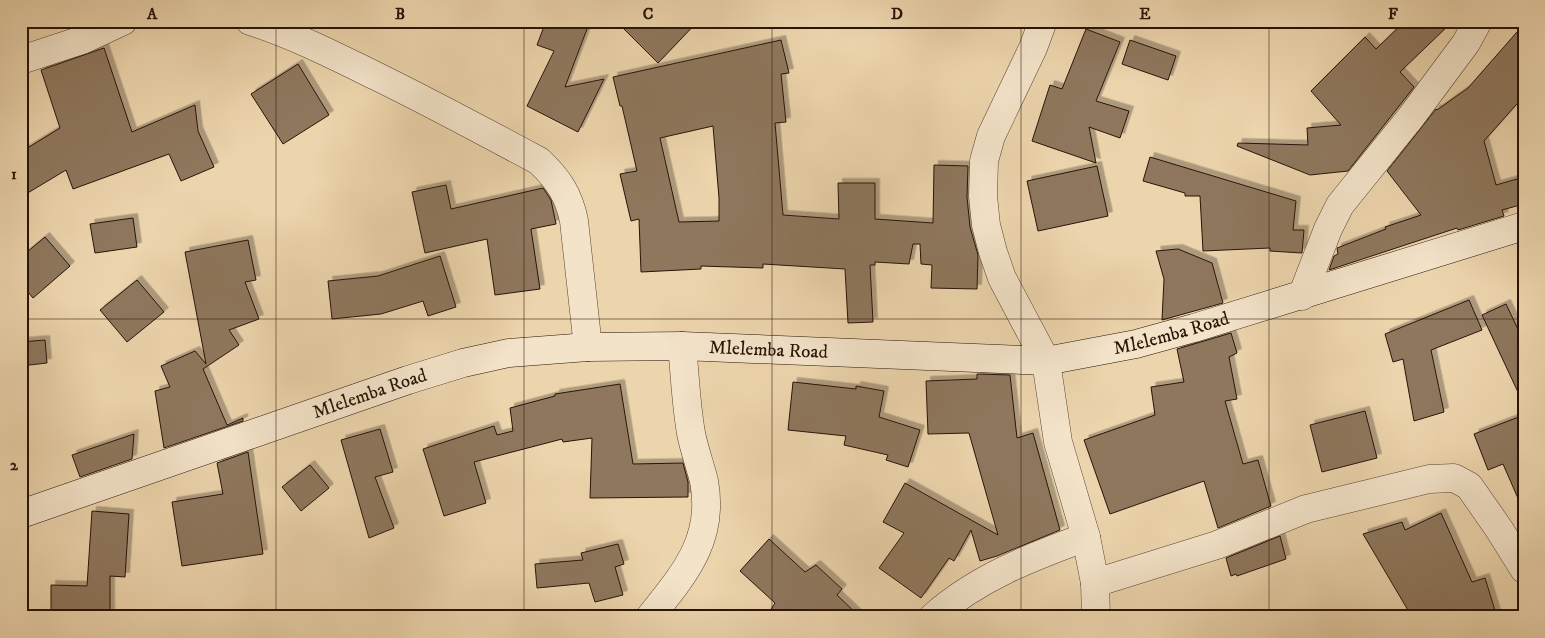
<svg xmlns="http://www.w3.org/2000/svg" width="1545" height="638" font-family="'IM FELL DW Pica',serif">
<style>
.building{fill:#8e775d;stroke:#281307;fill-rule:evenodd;filter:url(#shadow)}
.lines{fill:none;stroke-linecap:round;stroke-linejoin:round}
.street-casing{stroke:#594330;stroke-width:29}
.secondary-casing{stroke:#281307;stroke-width:29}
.street{stroke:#f3e3c9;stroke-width:28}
.secondary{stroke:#f3e3c9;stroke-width:28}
.grid{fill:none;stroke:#281307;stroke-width:1;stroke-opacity:0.55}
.labels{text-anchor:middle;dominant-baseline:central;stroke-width:4;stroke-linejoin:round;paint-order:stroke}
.street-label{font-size:19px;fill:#281307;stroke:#f3e3c9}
.neatline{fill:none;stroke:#281307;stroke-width:2}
.grid-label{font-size:16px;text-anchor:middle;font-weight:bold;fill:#281307}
</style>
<defs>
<filter id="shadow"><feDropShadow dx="4.5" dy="-4.5" stdDeviation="0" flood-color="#0004"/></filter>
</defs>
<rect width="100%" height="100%" fill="#ecd4ac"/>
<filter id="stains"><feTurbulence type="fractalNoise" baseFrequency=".004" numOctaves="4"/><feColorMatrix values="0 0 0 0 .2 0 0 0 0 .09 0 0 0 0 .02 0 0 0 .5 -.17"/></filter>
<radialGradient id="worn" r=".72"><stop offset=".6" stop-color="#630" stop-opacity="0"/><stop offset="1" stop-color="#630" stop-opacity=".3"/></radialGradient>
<g class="building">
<polygon points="546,21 590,21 565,87 604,79 578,132 527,106 554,51 537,45"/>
<polygon points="616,21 698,21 658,63"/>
<polygon points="1405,21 1453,21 1400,72 1414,87 1348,171 1310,175 1237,146 1238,143 1308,145 1307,128 1341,125 1311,91 1365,37 1376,49"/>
<polygon points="1524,24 1524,96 1484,141 1496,185 1524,177 1524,204 1502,210 1504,216 1458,230 1457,228 1329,270 1334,256 1338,254 1337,248 1386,229 1385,227 1421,215 1387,171 1436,109 1437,110 1468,88"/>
<polygon points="1086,29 1120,42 1096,101 1129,111 1120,138 1089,127 1096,163 1032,141 1050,85 1062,89"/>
<path d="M 781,40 L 789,73 L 781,74 L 786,122 L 775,123 L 783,215 L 839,219 L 838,183 L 875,183 L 875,219 L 933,223 L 934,165 L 968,166 L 967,197 L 970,227 L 978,255 L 977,289 L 931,288 L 932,265 L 921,264 L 920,244 L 913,244 L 909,264 L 875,262 L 875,265 L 870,265 L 873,322 L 848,323 L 845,269 L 763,264 L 763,268 L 701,266 L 701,269 L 641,272 L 639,219 L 631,221 L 620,174 L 637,171 L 622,106 L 620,106 L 613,77 ZM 713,126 L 719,198 L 719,221 L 679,222 L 660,138 Z"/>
<polygon points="1130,40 1176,56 1168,80 1122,64"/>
<polygon points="104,48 132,132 195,105 198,131 214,167 181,181 169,154 73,189 66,170 21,197 21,152 60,128 41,70"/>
<polygon points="298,64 329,115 283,144 251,94"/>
<polygon points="1150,157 1296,201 1293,230 1304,230 1302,253 1270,251 1270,248 1203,251 1200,196 1185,196 1185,193 1143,181"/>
<polygon points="1097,166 1108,216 1038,231 1027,181"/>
<polygon points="446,185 451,209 543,188 551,200 556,224 531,229 540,289 495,295 487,239 425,253 412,192"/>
<polygon points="133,218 137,247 95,253 90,224"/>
<polygon points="45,237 70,266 33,298 21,284 21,257"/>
<polygon points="248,240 256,280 245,282 259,319 229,330 239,345 203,369 227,425 243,418 243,421 164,448 155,391 170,387 161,366 195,351 206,364 185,252"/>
<polygon points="1178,249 1212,263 1223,303 1162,320 1164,279 1156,251"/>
<polygon points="440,256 456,307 428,316 423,301 381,314 332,319 328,281 378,276"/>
<polygon points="137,280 164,312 127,342 100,310"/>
<polygon points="1469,300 1482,330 1431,350 1444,412 1414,421 1403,359 1393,362 1385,334"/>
<polygon points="1506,304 1524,342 1524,405 1482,315"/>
<polygon points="1231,333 1237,353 1229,357 1237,399 1225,401 1243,464 1258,460 1271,506 1218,528 1204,481 1110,514 1084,440 1155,415 1151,387 1184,382 1177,349"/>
<polygon points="45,340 47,363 21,366 21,342"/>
<polygon points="977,374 1010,375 1017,438 1033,433 1060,530 997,556 980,561 971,530 954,561 949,558 921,598 879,568 904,533 883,522 905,483 998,535 969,433 928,434 926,381 977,379"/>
<polygon points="793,382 856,389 856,386 884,391 879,417 920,430 908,467 886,460 888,455 844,445 846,436 788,430"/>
<polygon points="620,384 633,464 683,463 688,482 688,497 590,498 592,438 563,442 562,439 474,462 486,503 444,516 423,449 494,426 497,435 513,431 510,408 555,396 555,394"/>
<polygon points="1365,411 1377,458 1322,472 1310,425"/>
<polygon points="1524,415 1524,512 1503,464 1488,470 1474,434"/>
<polygon points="380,429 393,472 375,477 394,528 369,538 341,440"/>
<polygon points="134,434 132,459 80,477 72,455"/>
<polygon points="248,452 263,554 182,566 172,502 223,494 217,463"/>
<polygon points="310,465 329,488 301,511 282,487"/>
<polygon points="92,511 129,514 125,577 110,576 110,617 51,617 51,585 87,586"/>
<polygon points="1441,513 1472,582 1485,578 1497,617 1412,617 1363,534 1402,522 1405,530"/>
<polygon points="1280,536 1286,559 1237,576 1236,574 1231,576 1226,558"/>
<polygon points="769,539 805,572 816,565 842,589 837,595 860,617 766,617 775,603 740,571"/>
<polygon points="618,544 624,564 615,567 623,595 595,602 589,583 537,588 535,564 583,560 581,553"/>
</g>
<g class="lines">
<defs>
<g id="street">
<path d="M 250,21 C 294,35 335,56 376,76 C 431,103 485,132 539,161 C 558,179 569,195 574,221 L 588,347"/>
<polyline points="1043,21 1033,48 991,136 984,161 983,196 986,225 993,252 1002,278 1046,361 1058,442 1086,537 1095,583 1096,617"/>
<polyline points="21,60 82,40 123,21"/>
<polyline points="1302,296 1328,229 1340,205 1411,117 1466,43 1478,21"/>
<polyline points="1095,583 1217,545 1306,509 1429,479 1454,478 1469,486 1499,529 1524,569"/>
<path d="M 650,617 C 684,574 715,540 704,481 C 700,465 694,449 691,433 C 686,405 685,375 682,346"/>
<path d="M 933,617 C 977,578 1031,557 1086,537"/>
</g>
<g id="secondary">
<path id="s1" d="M 21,514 L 408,380 L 463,363 L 509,353 L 588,347 L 682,346 L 1046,361 L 1136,344 L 1194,328 L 1524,226"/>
</g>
</defs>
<use href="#street" class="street-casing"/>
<use href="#secondary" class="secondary-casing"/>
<use href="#street" class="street"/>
<use href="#secondary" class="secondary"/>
</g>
<path class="grid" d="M 276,21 L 276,617M 524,21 L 524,617M 772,21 L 772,617M 1021,21 L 1021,617M 1269,21 L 1269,617M 21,319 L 1524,319"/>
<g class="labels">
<g class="street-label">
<text stroke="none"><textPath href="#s1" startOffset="1180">Mlelemba Road</textPath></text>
<text stroke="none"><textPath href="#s1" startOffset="774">Mlelemba Road</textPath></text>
<text stroke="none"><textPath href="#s1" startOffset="369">Mlelemba Road</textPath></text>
</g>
</g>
<rect width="1545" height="638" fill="none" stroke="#ecd4ac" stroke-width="55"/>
<rect x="28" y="28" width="1490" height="582" class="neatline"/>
<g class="grid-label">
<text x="152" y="19">A</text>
<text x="400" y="19">B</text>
<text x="648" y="19">C</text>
<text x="897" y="19">D</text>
<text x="1145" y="19">E</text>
<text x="1393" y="19">F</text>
<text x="14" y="179">1</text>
<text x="14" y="470">2</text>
</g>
<rect width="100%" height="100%" filter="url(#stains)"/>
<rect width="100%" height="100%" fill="url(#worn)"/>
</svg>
